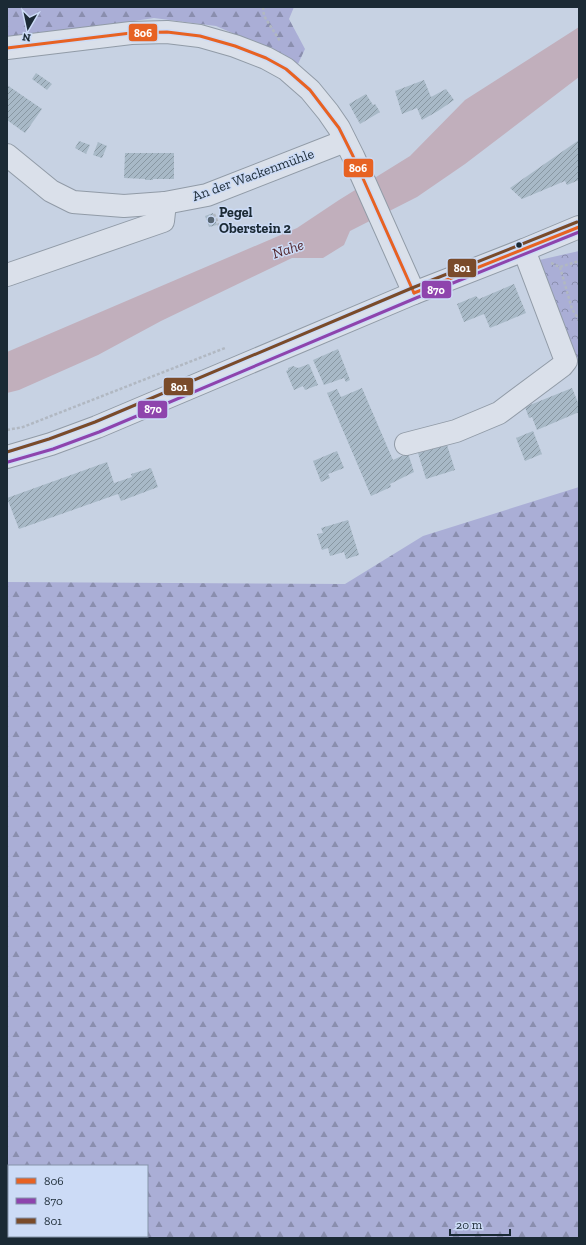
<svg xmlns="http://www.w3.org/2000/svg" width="586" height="1245" font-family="'Zilla Slab',serif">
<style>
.forest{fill:url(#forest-firs);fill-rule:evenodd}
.park{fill:url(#park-crowns)}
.water{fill:#c1afbc}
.building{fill:url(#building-hatch)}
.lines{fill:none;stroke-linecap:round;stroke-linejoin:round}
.minor-casing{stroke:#919ba7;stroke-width:24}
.path{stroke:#b1b8c2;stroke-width:2.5;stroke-dasharray:3 2;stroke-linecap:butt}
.minor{stroke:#dae0ea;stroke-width:22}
.bus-1-casing{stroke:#ccdbf6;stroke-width:6}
.bus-2-casing{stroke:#ccdbf6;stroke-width:6}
.bus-3-casing{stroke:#ccdbf6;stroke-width:6}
.bus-1{stroke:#e76223;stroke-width:3}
.bus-2{stroke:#8e44ad;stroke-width:3}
.bus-3{stroke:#7a4b2a;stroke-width:3}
.poi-dot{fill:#576572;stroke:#ccdbf6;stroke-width:1.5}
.bus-dot{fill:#1b2a35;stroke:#ccdbf6;stroke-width:1.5}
.labels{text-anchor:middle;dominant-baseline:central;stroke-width:3;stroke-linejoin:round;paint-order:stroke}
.street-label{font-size:14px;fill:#1b2a35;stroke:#ccdbf6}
.poi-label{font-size:14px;font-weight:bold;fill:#1b2a35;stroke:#ccdbf6;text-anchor:start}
.water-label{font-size:15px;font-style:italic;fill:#552930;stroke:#ccdbf6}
.line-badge{stroke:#ccdbf6;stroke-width:1.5}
.badge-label{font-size:11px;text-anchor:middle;font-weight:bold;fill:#fff}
</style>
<defs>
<pattern id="forest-firs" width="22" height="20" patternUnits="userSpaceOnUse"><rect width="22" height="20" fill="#aaaed6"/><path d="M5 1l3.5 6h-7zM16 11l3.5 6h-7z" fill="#8a8eae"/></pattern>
<pattern id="park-crowns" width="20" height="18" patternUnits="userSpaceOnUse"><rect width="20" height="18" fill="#aaaed6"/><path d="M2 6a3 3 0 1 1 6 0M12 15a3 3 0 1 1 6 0" fill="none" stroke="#8a8eae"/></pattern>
<pattern id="building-hatch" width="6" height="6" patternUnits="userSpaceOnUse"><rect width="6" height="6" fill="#a8b9c7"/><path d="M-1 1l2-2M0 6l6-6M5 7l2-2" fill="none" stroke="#8897a2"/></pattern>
</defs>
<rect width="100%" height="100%" fill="#c7d2e3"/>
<g class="forest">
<polygon points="7,7 294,7 289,19 305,49 298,64 274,51 216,26 154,18 7,40"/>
<path d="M 579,487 L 579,1238 L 7,1238 L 7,582 L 345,584 L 423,536 ZM 9,1166 L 147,1166 L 147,1236 L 9,1236 Z"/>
</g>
<polygon class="park" points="579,251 579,366 535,261"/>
<polygon class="water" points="579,27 579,77 465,164 417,197 350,231 344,245 323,258 292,258 161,321 98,355 19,390 7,393 7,352 297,228 339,200 410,156 465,100"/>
<g class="building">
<polygon points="36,73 52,84 47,90 32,79"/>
<polygon points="424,80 431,97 446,89 454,100 438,111 422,120 417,108 402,114 395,91"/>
<polygon points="7,85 42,109 25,133 7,120"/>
<polygon points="366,94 373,105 375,104 380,112 360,124 349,104"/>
<polygon points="579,140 579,147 578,147 579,151 579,175 578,176 579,180 567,185 565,181 522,199 510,188"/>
<polygon points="79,141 90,145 86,154 75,148"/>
<polygon points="98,142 107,146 102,158 93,155"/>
<polygon points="125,153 174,153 174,179 153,179 153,180 145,180 145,179 124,178"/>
<polygon points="213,213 217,225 209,227 205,216"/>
<polygon points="514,284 526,313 490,328 484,314 464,322 457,304 476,296 479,299"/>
<polygon points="338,349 350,380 346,382 344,378 324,385 313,360"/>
<polygon points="309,364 318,385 305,390 303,386 294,390 286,371 288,370 288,368 293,366 298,368"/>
<polygon points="362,388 393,460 408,453 414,472 390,484 391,487 371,496 327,393 337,389 341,397"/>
<polygon points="572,388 579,405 579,412 537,430 532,417 529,418 525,407"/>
<polygon points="533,431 542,454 525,461 516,438"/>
<polygon points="447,445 455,470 426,479 418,453"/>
<polygon points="337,451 344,468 328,474 330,478 321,482 313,461"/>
<polygon points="107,462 114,483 132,477 131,474 151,468 158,487 121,501 118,494 19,529 7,498"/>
<polygon points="348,520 359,555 346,559 344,552 330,556 328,548 322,550 317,534 323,533 321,528"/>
</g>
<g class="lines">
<defs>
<g id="minor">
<polyline points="7,48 131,33 167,32 200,36 235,46 266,58 286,69 310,90 328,112 339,128 353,156 414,293"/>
<polyline points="7,155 51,191 73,202 124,206 165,203 207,195 345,141"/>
<polyline points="7,275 163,221 165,203"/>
<polyline points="406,444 456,431 499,413 562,366 566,361 524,250"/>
<polyline points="7,457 51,444 97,427 414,293 524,250 579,227"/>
</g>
</defs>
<use href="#minor" class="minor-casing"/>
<g class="path">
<polyline points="263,7 264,16 280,41"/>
<polyline points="214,214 220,228"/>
<polyline points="551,263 560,267 579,261"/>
<polyline points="560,267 572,309 579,320"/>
<polyline points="7,430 23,427 225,348"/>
</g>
<use href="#minor" class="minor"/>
<defs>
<g id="bus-1">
<polyline points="7,48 131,33 167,32 200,36 235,46 266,58 286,69 310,90 339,128 353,156 414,293"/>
<polyline points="414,293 579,227"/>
</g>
<polyline id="bus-2" points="8,462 53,449 99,432 416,298 579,232"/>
<polyline id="bus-3" points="7,452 49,439 95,422 412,288 577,222"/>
</defs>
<use href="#bus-1" class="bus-1-casing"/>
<use href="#bus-2" class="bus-2-casing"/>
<use href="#bus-3" class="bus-3-casing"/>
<use href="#bus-1" class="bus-1"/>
<use href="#bus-2" class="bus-2"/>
<use href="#bus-3" class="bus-3"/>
</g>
<circle class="poi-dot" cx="211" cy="220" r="4"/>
<circle class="bus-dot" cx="519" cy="245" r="3.5"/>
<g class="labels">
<g class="street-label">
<text transform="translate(253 175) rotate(-20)">An der Wackenmühle</text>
</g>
<g class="poi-label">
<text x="219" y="212">Pegel<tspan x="219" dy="16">Oberstein 2</tspan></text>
</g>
<g class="water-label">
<text transform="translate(288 249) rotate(-18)">Nahe</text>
</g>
</g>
<g class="line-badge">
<rect x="128" y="23" width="30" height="19" rx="4" fill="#e76223"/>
<rect x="343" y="158" width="31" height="20" rx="4" fill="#e76223"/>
<rect x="447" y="258" width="30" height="20" rx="4" fill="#7a4b2a"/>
<rect x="421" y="280" width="31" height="19" rx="4" fill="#8e44ad"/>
<rect x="163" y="377" width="31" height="19" rx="4" fill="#7a4b2a"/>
<rect x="137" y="400" width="31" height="19" rx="4" fill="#8e44ad"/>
</g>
<g class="badge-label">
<text x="143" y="37">806</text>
<text x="358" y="172">806</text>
<text x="462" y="272">801</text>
<text x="436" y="294">870</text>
<text x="179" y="391">801</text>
<text x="153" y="413">870</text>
</g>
<rect width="586" height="1245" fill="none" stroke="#1b2a35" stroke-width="16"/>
<rect x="8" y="1165" width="140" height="72" fill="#ccdbf6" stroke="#8594a9"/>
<rect x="16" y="1178" width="20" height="6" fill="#e76223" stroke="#8594a9"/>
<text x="44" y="1185" font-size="12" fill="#1b2a35">806</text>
<rect x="16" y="1198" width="20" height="6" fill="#8e44ad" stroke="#8594a9"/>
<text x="44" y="1205" font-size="12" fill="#1b2a35">870</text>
<rect x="16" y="1218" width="20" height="6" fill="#7a4b2a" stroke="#8594a9"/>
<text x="44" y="1225" font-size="12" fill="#1b2a35">801</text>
<g transform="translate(28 28) rotate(189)" stroke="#ccdbf6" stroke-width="3" paint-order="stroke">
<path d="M0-3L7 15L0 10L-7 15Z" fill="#1b2a35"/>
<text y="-6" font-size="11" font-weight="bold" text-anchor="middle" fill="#1b2a35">N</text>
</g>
<path d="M450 1229v6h60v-6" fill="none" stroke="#1b2a35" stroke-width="2"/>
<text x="456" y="1229" font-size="12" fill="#1b2a35" stroke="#ccdbf6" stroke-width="3" paint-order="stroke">20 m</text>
</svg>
